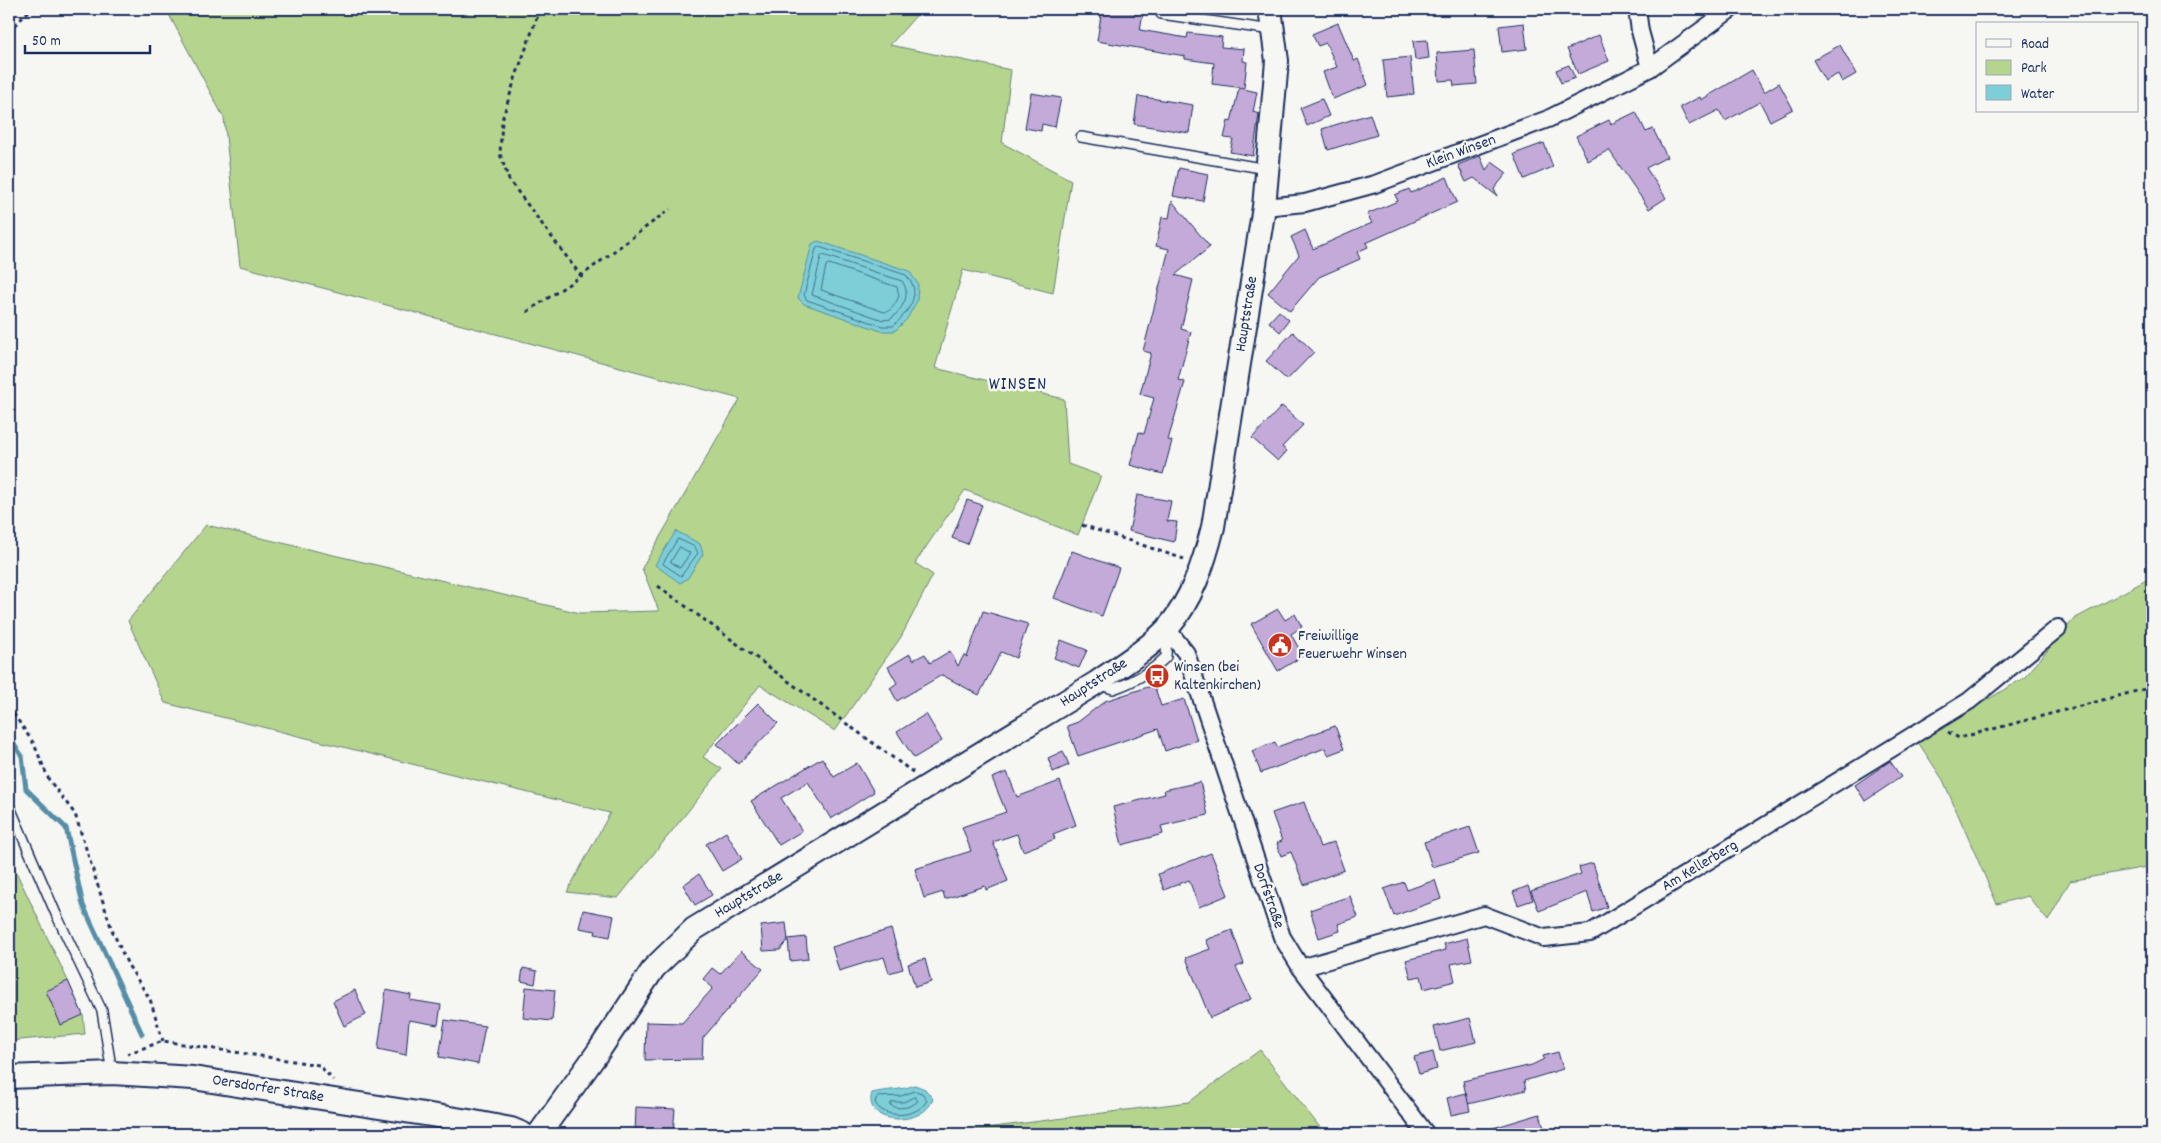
<svg xmlns="http://www.w3.org/2000/svg" width="2161" height="1143" font-family="Dekko,sans-serif">
<style>
.green{fill:#b5d58e;stroke:#688276}
.water{fill:#7dced7;stroke:#568ea7}
.lines{fill:none;stroke-linecap:round;stroke-linejoin:round}
.shore{stroke:#426f8e;stroke-width:1}
.stream{stroke:#568ea7;stroke-width:5}
.building{fill:#c4aad8;stroke:#1b2f5e}
.lane-casing{stroke:#1b2f5e;stroke-width:12}
.street-casing{stroke:#1b2f5e;stroke-width:20}
.secondary-casing{stroke:#1b2f5e;stroke-width:26}
.path{stroke:#1b2f5e;stroke-width:3;stroke-dasharray:4 4;stroke-linecap:butt}
.lane{stroke:#f6f6f2;stroke-width:9}
.street{stroke:#f6f6f2;stroke-width:16}
.secondary{stroke:#f6f6f2;stroke-width:22}
.labels{text-anchor:middle;dominant-baseline:central;stroke-width:5;stroke-linejoin:round;paint-order:stroke}
.street-label{font-size:16px;fill:#1b2f5e;stroke:#f6f6f2}
.poi-label{font-size:16px;fill:#1b2f5e;stroke:#f6f6f2;text-anchor:start}
.quarter-label{font-size:19px;letter-spacing:1px;fill:#1b2f5e;stroke:#f6f6f2}
</style>
<rect width="100%" height="100%" fill="#f6f6f2"/>
<filter id="ink" filterUnits="userSpaceOnUse"><feTurbulence type="fractalNoise" baseFrequency=".02" numOctaves="2"/><feDisplacementMap in="SourceGraphic" scale="10" xChannelSelector="R" yChannelSelector="G"/><feConvolveMatrix kernelMatrix="1 2 1 2 8 2 1 2 1" color-interpolation-filters="sRGB"/></filter>
<g filter="url(#ink)">
<g class="green">
<polygon points="166,9 922,9 890,45 1011,70 1002,143 1071,180 1053,293 963,270 935,368 1064,399 1068,464 1101,476 1078,535 965,490 915,563 933,575 901,637 835,731 760,685 703,757 722,769 618,898 567,892 610,813 165,703 128,621 206,525 580,613 659,611 642,568 740,399 240,266 224,118"/>
<polygon points="2152,577 2152,866 2070,881 2048,921 2028,896 1997,904 1943,780 1918,742 2025,677 2074,619"/>
<polygon points="9,857 68,981 83,1015 85,1034 9,1041"/>
<polygon points="1260,1050 1325,1134 939,1134 1189,1102"/>
</g>
<g class="water">
<polygon points="818,241 909,271 918,284 917,301 907,319 895,331 881,331 804,304 798,298 812,244"/>
<polygon points="676,531 700,544 703,554 687,579 680,583 655,565"/>
<path d="M 915,1085 L 925,1089 L 933,1099 C 923,1128 862,1125 872,1093 C 888,1089 899,1091 915,1085 Z"/>
</g>
<g class="lines">
<g class="shore">
<path d="M 819,247 L 906,275 C 908,278 912,282 913,286 C 918,301 903,317 893,326 L 882,326 L 807,300 L 804,295 L 816,249 Z"/>
<path d="M 823,255 L 902,281 C 912,295 902,309 891,319 L 883,320 L 812,295 L 821,257 Z"/>
<path d="M 829,264 L 897,287 L 899,296 C 896,302 892,312 884,312 L 821,290 L 826,266 Z"/>
<polygon points="678,539 695,547 698,553 681,576 663,564"/>
<polygon points="680,547 690,553 680,568 671,562"/>
<path d="M 915,1091 L 922,1093 L 927,1100 C 919,1118 882,1120 875,1102 L 877,1097 L 901,1096 Z"/>
<path d="M 915,1097 L 918,1101 C 910,1108 899,1110 890,1105 L 892,1102 L 903,1102 Z"/>
</g>
<polyline class="stream" points="9,738 22,756 26,789 66,828 83,905 142,1034"/>
</g>
<g class="building">
<polygon points="1102,9 1143,13 1140,30 1187,38 1188,33 1222,37 1221,47 1244,49 1243,61 1247,62 1244,88 1212,84 1214,63 1185,59 1185,56 1097,41"/>
<polygon points="1338,23 1354,61 1358,59 1368,85 1333,99 1323,72 1337,67 1326,43 1318,46 1312,34"/>
<polygon points="1524,23 1527,49 1502,52 1499,26"/>
<polygon points="1599,35 1609,61 1578,74 1567,49"/>
<polygon points="1427,40 1429,58 1415,60 1413,41"/>
<polygon points="1840,45 1856,74 1842,82 1838,74 1825,81 1813,60"/>
<polygon points="1474,50 1477,84 1454,86 1453,80 1439,81 1437,53"/>
<polygon points="1410,57 1414,94 1387,97 1383,60"/>
<polygon points="1569,65 1575,78 1561,83 1556,70"/>
<polygon points="1752,70 1764,92 1779,83 1793,109 1770,121 1760,102 1725,121 1719,110 1689,125 1680,107 1700,97 1701,100"/>
<polygon points="1239,88 1257,92 1253,112 1259,114 1253,156 1230,152 1233,139 1224,138 1228,121 1231,122"/>
<polygon points="1031,93 1061,98 1055,127 1042,124 1041,131 1025,128"/>
<polygon points="1138,96 1193,105 1189,133 1134,124"/>
<polygon points="1322,99 1329,116 1307,126 1300,108"/>
<polygon points="1636,112 1646,132 1653,129 1667,157 1646,168 1666,198 1649,209 1609,150 1588,161 1576,136 1609,120 1611,124"/>
<polygon points="1370,114 1377,135 1328,150 1322,129"/>
<polygon points="1544,143 1553,167 1524,179 1514,154"/>
<polygon points="1480,156 1486,170 1492,162 1507,173 1494,189 1497,196 1474,178 1466,182 1458,165"/>
<polygon points="1179,168 1208,174 1203,201 1173,196"/>
<polygon points="1447,177 1457,202 1366,243 1368,247 1357,252 1360,259 1319,277 1290,311 1268,293 1299,255 1291,237 1305,230 1313,249 1372,223 1367,214 1398,201 1395,195 1409,189 1411,193"/>
<polygon points="1172,201 1210,247 1175,275 1193,280 1181,329 1191,332 1178,380 1185,382 1168,440 1172,441 1163,474 1130,465 1139,432 1144,434 1154,398 1140,394 1151,353 1143,351 1169,249 1156,246 1162,217 1169,218"/>
<polygon points="1279,311 1289,320 1280,332 1269,322"/>
<polygon points="1293,332 1314,352 1287,380 1266,361"/>
<polygon points="1282,406 1303,425 1282,447 1287,451 1278,461 1252,438"/>
<polygon points="1137,495 1171,501 1167,521 1177,522 1174,542 1129,531"/>
<polygon points="967,500 982,505 967,544 952,538"/>
<polygon points="1072,551 1119,568 1102,616 1054,598"/>
<polygon points="1278,609 1285,620 1295,614 1302,627 1291,634 1303,656 1278,671 1251,624"/>
<polygon points="983,611 1028,624 1016,658 1001,652 979,695 942,675 897,701 890,688 897,683 888,667 910,654 913,660 925,654 930,663 950,651 958,666 964,655 967,657"/>
<polygon points="1061,640 1087,650 1079,668 1054,658"/>
<polygon points="1154,685 1161,706 1184,699 1197,740 1165,751 1158,729 1078,756 1067,726 1078,722 1105,701"/>
<polygon points="758,703 778,723 738,764 717,744"/>
<polygon points="926,714 942,741 914,758 897,732"/>
<polygon points="1335,726 1344,749 1328,755 1325,748 1261,773 1252,751 1275,742 1277,747"/>
<polygon points="1063,751 1069,765 1053,772 1048,758"/>
<polygon points="822,758 834,777 857,763 874,792 831,819 808,782 781,798 802,831 779,845 751,801"/>
<polygon points="1890,761 1901,777 1865,801 1855,785"/>
<polygon points="1007,772 1017,797 1060,781 1076,825 1053,834 1055,839 1023,851 1017,834 993,842 1008,881 986,890 985,886 945,899 943,892 924,898 915,869 971,851 962,827 1006,812 992,778"/>
<polygon points="1200,782 1208,815 1161,826 1163,834 1122,845 1113,807 1165,794 1164,790"/>
<polygon points="1304,802 1320,847 1334,842 1344,870 1304,885 1291,852 1281,856 1277,843 1282,841 1272,813"/>
<polygon points="1470,827 1479,853 1432,867 1424,842"/>
<polygon points="726,832 742,859 722,871 706,844"/>
<polygon points="1211,853 1228,895 1199,907 1189,880 1164,890 1158,874"/>
<polygon points="1593,863 1607,907 1593,912 1587,892 1539,911 1531,891 1581,874 1579,867"/>
<polygon points="699,874 712,895 695,905 683,885"/>
<polygon points="1435,880 1441,899 1394,916 1384,889 1404,882 1407,890"/>
<polygon points="1528,886 1533,900 1518,905 1513,892"/>
<polygon points="1350,896 1358,917 1338,924 1340,931 1319,938 1310,910"/>
<polygon points="583,910 614,916 610,937 595,934 596,931 579,928"/>
<polygon points="786,923 788,940 780,950 763,951 761,926"/>
<polygon points="891,929 903,969 889,973 884,957 839,971 832,947"/>
<polygon points="1232,930 1244,964 1236,967 1251,999 1210,1018 1186,958 1210,949 1206,940"/>
<polygon points="806,937 808,959 790,961 788,939"/>
<polygon points="1467,938 1472,960 1451,964 1455,981 1424,989 1421,976 1411,978 1406,960 1446,950 1444,944"/>
<polygon points="741,951 763,969 703,1038 702,1059 645,1060 646,1022 682,1023 713,988 703,979 712,968 720,974"/>
<polygon points="925,959 931,982 915,987 908,964"/>
<polygon points="523,968 537,971 535,984 521,981"/>
<polygon points="68,981 83,1015 61,1025 46,991"/>
<polygon points="526,987 555,990 552,1021 523,1018"/>
<polygon points="355,990 366,1015 344,1026 333,1001"/>
<polygon points="386,990 411,995 410,1000 441,1005 438,1025 409,1020 406,1055 378,1049"/>
<polygon points="1470,1018 1476,1042 1440,1051 1434,1027"/>
<polygon points="445,1020 485,1026 478,1064 439,1057"/>
<polygon points="1433,1052 1437,1069 1419,1074 1414,1057"/>
<polygon points="1558,1052 1563,1069 1524,1081 1526,1090 1468,1104 1463,1081 1532,1065 1544,1059 1543,1056"/>
<polygon points="1466,1093 1470,1111 1451,1115 1447,1098"/>
<polygon points="636,1107 675,1109 673,1134 635,1134"/>
<polygon points="1540,1114 1546,1134 1484,1134 1483,1131"/>
</g>
<g class="lines">
<defs>
<g id="lane">
<polyline points="1161,14 1272,30"/>
<polyline points="1081,137 1267,169"/>
<path d="M 1098,684 L 1113,689 C 1134,682 1150,673 1166,657 L 1167,634"/>
<polyline points="9,805 56,914 102,1011 112,1073"/>
</g>
<g id="street">
<polyline points="1637,9 1640,31 1650,68"/>
<polyline points="1264,207 1305,203 1375,184 1548,119 1650,68 1731,9"/>
<polyline points="1167,629 1186,653 1282,937 1301,968 1426,1134"/>
<polyline points="1301,968 1484,915 1544,938 1590,933 1969,701 2058,628"/>
</g>
<g id="secondary">
<polyline points="9,1077 112,1073 193,1078 469,1121 511,1129 523,1134"/>
<path d="M 539,1134 L 598,1052 L 654,968 L 694,929 L 1096,683 C 1120,666 1147,650 1167,629 C 1192,600 1204,563 1213,527 L 1264,207 L 1277,61 L 1270,9"/>
</g>
</defs>
<use href="#lane" class="lane-casing"/>
<use href="#street" class="street-casing"/>
<use href="#secondary" class="secondary-casing"/>
<g class="path">
<polyline points="540,9 515,79 502,120 500,154 509,180 581,276"/>
<polyline points="9,31 31,9"/>
<polyline points="527,312 581,276 670,209"/>
<polyline points="1082,525 1184,559"/>
<polyline points="658,586 914,773"/>
<polyline points="9,707 34,744 49,780 75,814 112,930 128,965 150,999 163,1041"/>
<polyline points="1948,732 1959,738 2152,687"/>
<polyline points="127,1054 163,1041 319,1065 333,1080"/>
</g>
<use href="#lane" class="lane"/>
<use href="#street" class="street"/>
<use href="#secondary" class="secondary"/>
</g>
</g>
<defs>
<symbol id="civic-disc" viewBox="-11 -11 22 22"><circle r="9.5" fill="#c8321e" stroke="#f6f6f2"/><path d="M-.6-6.5H3V-4.5H.6V-3L4-1V1h2V6H-6V1h2V-1L-.6-3ZM-1.2 2.5V6h2.4V2.5Z" fill="#fff"/></symbol>
<symbol id="bus-disc" viewBox="-11 -11 22 22"><circle r="9.5" fill="#c8321e" stroke="#f6f6f2"/><path d="M-5-6H5V4H4V6H2V4H-2V6H-4V4H-5ZM-3.5-4V0h7V-4ZM-3.5 1.2v1.5H-2V1.2ZM2 1.2v1.5H3.5V1.2Z" fill="#fff"/></symbol>
</defs>
<g fill-rule="evenodd">
<use href="#civic-disc" x="1266" y="631" width="28" height="28"/>
<use href="#bus-disc" x="1143" y="662" width="28" height="28"/>
</g>
<g class="labels">
<g class="street-label">
<text transform="translate(1461 152) rotate(-20)">Klein Winsen</text>
<text transform="translate(1247 314) rotate(-81)">Hauptstraße</text>
<text transform="translate(1094 683) rotate(-33)">Hauptstraße</text>
<text transform="translate(1700 866) rotate(-31)">Am Kellerberg</text>
<text transform="translate(749 895) rotate(-31)">Hauptstraße</text>
<text transform="translate(1268 896) rotate(71)">Dorfstraße</text>
<text transform="translate(268 1089) rotate(9)">Oersdorfer Straße</text>
</g>
<g class="poi-label">
<text x="1298" y="636">Freiwillige<tspan x="1298" dy="18">Feuerwehr Winsen</tspan></text>
<text x="1174" y="667">Winsen (bei<tspan x="1174" dy="18">Kaltenkirchen)</tspan></text>
</g>
<g class="quarter-label">
<text x="1018" y="385">WINSEN</text>
</g>
</g>
<rect width="2161" height="1143" fill="none" stroke="#f6f6f2" stroke-width="30"/>
<rect x="15" y="15" width="2131" height="1113" fill="none" stroke="#1b2f5e" stroke-width="2" filter="url(#ink)"/>
<rect x="1976" y="22" width="162" height="90" fill="#f6f6f2" stroke="#9ea6b7"/>
<rect x="1986" y="39" width="25" height="8" fill="#f6f6f2" stroke="#9ea6b7"/>
<text x="2021" y="48" font-size="15" fill="#1b2f5e">Road</text>
<rect x="1986" y="60" width="25" height="15" fill="#b5d58e" stroke="#9ea6b7"/>
<text x="2021" y="72" font-size="15" fill="#1b2f5e">Park</text>
<rect x="1986" y="85" width="25" height="15" fill="#7dced7" stroke="#9ea6b7"/>
<text x="2021" y="98" font-size="15" fill="#1b2f5e">Water</text>
<path d="M25 45v8h125v-8" fill="none" stroke="#1b2f5e" stroke-width="2.5"/>
<text x="32" y="45" font-size="15" fill="#1b2f5e" stroke="#f6f6f2" stroke-width="4" paint-order="stroke">50 m</text>
</svg>
